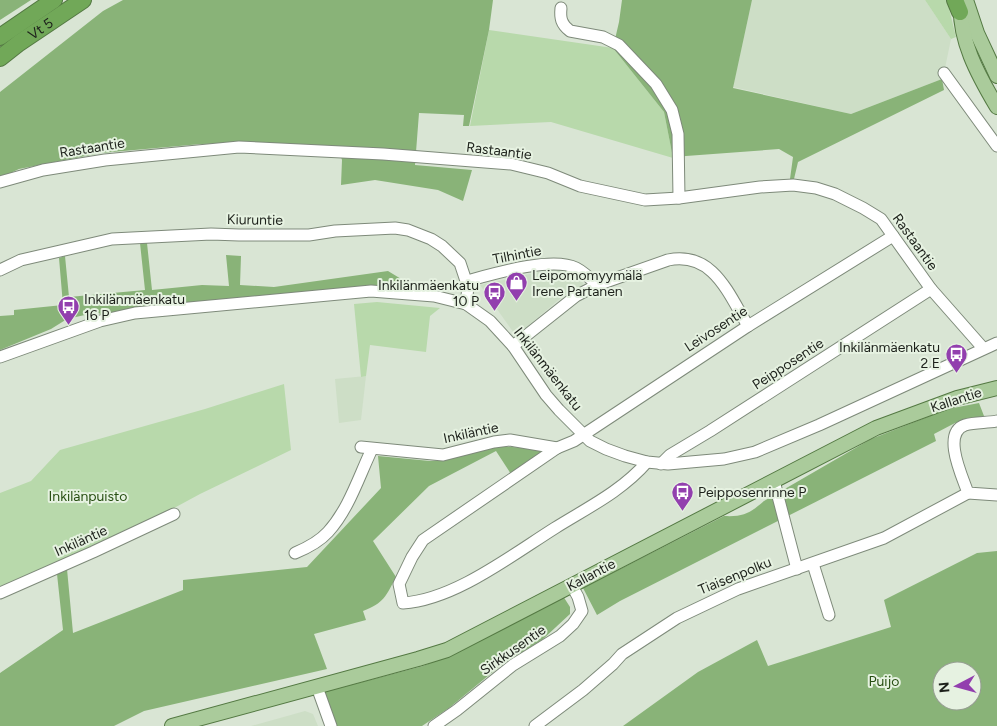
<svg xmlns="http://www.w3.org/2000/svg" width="997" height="726" font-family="Figtree,sans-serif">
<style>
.built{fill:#cddec6}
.green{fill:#b8d9ab}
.forest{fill:#89b378;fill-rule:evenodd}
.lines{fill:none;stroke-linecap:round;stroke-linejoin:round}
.minor-casing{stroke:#7e8a7a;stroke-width:13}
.major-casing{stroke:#547943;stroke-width:16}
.highway-casing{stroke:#547943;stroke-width:18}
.minor{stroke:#fff;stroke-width:11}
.major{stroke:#aacb9b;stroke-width:14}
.highway{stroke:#71a858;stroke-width:16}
.labels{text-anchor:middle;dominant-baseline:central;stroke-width:4;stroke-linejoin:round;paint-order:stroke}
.street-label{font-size:14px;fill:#1d211b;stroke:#e6f2e1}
.poi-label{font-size:14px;fill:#1d211b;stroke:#e6f2e1;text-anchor:start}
.park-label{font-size:14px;fill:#274e12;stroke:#e6f2e1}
</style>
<rect width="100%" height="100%" fill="#d9e5d4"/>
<g class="built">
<polygon points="752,0 925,0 951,39 944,73 942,79 851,114 733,87"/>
<polygon points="548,270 567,271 582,278 583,286 562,297 516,336 480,285"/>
<polygon points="366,376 361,420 339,423 335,379"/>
<polygon points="305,711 313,714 318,726 251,726"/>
</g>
<g class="green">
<polygon points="925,0 947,0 956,37 951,39"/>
<polygon points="489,30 613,48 664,112 673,158 551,122 470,126"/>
<polygon points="377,302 440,308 430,316 426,352 370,345 366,376 361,377 354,304"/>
<polygon points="284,384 291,450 200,494 104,546 0,588 0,493 31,481 60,450 205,409"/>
</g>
<g class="forest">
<polygon points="0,0 31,0 0,20"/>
<polygon points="123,0 493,0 489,30 469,126 463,126 464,115 419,113 415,165 472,170 463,201 438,190 375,180 341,185 342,160 338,147 258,143 201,144 101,153 19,169 0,178 0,92 103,11"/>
<polygon points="622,0 752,0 733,88 851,114 942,79 944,90 798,162 794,179 790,179 793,157 779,149 686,156 673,158 664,112 613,48 619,22"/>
<polygon points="140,243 147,243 152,290 202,285 229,286 226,255 241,256 240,285 274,287 388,271 416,288 376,285 203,302 142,306 101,315 98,312 67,319 51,329 0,350 0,316 14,315 14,310 63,305 59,258 65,256 69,297 145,290"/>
<path d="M 979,403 L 984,416 L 955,423 L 934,434 L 936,441 L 620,601 L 597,615 L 583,588 L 724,516 C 744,517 750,513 764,501 L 871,439 L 948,409 Z"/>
<path d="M 497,446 L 541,449 L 544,452 L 511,474 L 496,451 L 429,486 L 373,541 L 396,577 C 386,596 384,603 363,611 L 366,620 L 314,634 L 327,669 L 144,711 L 114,726 L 0,726 L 0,673 L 63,630 L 57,574 L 67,569 L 73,633 L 183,590 L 183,580 L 307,567 L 381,488 L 378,456 L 430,461 L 447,460 Z"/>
<path d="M 997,551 L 997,726 L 623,726 L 698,672 L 757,640 L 768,666 L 891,627 L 884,600 L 977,553 ZM 942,671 L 972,671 L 972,701 L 942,701 Z"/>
<polygon points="563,596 570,607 570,614 542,640 500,666 449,708 422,726 336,726 324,692 423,666 458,652"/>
</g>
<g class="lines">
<defs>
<g id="minor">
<path d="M 561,8 C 560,18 561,24 570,31 L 603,37 L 619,45 L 656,84 L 672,110 L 678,134 L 679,198"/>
<polyline points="944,73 997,146"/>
<polyline points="0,182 43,170 105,160 239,147 383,154 511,164 548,173 580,186 645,200 679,198 760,187 793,185 816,188 835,194 863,208 881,219 931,289 983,348"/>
<polyline points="0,270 21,260 112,239 211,234 239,235 309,235 335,231 395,228 408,230 431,239 442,246 460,263 468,287 466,304"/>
<path d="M 467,281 C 493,274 552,256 576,268 C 584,272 591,279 597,285"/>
<path d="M 513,346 L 576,296 L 597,285 L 668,260 C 713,251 728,293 748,326"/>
<polyline points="0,357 100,321 135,313 371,291 434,296 466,304 490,321 513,346 546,395 559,410 590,441 606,449 625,456 647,462 668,464 724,459 755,452 819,425 997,343"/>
<path d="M 997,421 C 987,423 975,422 965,425 C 941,433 963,478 968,493 L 997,495"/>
<polyline points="361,447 443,455 494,442 510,440 557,448"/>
<path d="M 647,462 C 622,491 587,508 555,528 C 512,555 454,600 403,603 L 399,584 L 412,557 L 423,540 L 557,448 L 574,441 L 748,326 L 893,236"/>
<polyline points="661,464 670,455 710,431 931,289"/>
<polyline points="774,481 797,569"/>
<path d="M 295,553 C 307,548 319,542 328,532 C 349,509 359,476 372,449"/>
<polyline points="813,564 829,615"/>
<polyline points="0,593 93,552 174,514"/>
<polyline points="317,687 331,726"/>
<polyline points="434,726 457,710 513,665 560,636 573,624 582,611 578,597 572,586"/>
<polyline points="535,726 583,690 613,664 622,654 677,618 738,589 884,538 968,493"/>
</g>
<g id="major">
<polyline points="966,0 977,33 997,76"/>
<path d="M 961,1 C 958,39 978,75 997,107"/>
<polyline points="172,726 418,659 447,650 876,428 957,398 997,388"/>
</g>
<g id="highway">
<polyline points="955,0 960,12"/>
<polyline points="0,37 54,0"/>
<path id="s1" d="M 0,58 L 19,43 L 83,0"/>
</g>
</defs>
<use href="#minor" class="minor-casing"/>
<use href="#major" class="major-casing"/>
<use href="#highway" class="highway-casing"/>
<use href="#minor" class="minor"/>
<use href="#major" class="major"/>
<use href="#highway" class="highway"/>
</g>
<defs>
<symbol id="shop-pin" viewBox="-11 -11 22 30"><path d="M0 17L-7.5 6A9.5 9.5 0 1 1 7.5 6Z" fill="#923fae" stroke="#e6f2e1"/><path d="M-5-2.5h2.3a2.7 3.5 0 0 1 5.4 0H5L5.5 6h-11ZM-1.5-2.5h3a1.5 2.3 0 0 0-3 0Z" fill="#fff"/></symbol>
<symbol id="bus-pin" viewBox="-11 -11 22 30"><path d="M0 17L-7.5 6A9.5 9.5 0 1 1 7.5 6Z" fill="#923fae" stroke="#e6f2e1"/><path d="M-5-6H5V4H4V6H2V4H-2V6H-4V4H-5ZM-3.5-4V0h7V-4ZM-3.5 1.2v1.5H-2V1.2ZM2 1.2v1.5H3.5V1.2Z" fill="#fff"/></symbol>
</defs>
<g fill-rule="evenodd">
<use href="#shop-pin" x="504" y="270" width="25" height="34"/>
<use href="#bus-pin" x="482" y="280" width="25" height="34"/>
<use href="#bus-pin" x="56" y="294" width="25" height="34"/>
<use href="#bus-pin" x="944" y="342" width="25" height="34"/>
<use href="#bus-pin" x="670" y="480" width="25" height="34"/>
</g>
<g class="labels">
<g class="street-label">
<text stroke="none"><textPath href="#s1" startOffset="50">Vt 5</textPath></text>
<text transform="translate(92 148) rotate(-9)">Rastaantie</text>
<text transform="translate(499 151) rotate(7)">Rastaantie</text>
<text transform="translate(255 220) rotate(1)">Kiuruntie</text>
<text transform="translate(915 242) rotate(54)">Rastaantie</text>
<text transform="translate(517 255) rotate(-11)">Tilhintie</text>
<text transform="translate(716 329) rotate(-33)">Leivosentie</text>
<text transform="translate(788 364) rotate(-33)">Peipposentie</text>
<text transform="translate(548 369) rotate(52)">Inkilänmäenkatu</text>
<text transform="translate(956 400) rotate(-18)">Kallantie</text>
<text transform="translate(471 433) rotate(-12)">Inkiläntie</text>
<text transform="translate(81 541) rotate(-24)">Inkiläntie</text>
<text transform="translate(591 575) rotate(-28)">Kallantie</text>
<text transform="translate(735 576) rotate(-22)">Tiaisenpolku</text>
<text transform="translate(513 650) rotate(-35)">Sirkkusentie</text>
</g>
<g class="poi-label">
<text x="532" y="275">Leipomomyymälä<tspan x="532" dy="16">Irene Partanen</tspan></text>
<text x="479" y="285" text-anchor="end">Inkilänmäenkatu<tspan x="479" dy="16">10 P</tspan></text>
<text x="84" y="299">Inkilänmäenkatu<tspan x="84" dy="16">16 P</tspan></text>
<text x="940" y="347" text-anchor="end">Inkilänmäenkatu<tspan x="940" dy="16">2 E</tspan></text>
<text x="698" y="492">Peipposenrinne P</text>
</g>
<g class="park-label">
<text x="88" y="496">Inkilänpuisto</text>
<text x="884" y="681">Puijo</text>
</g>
</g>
<g transform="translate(957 686) rotate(264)"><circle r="24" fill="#e6f2e1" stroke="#969e92"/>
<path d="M0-4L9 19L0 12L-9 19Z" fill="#923fae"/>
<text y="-8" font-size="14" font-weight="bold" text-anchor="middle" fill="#1d211b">N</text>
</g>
</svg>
